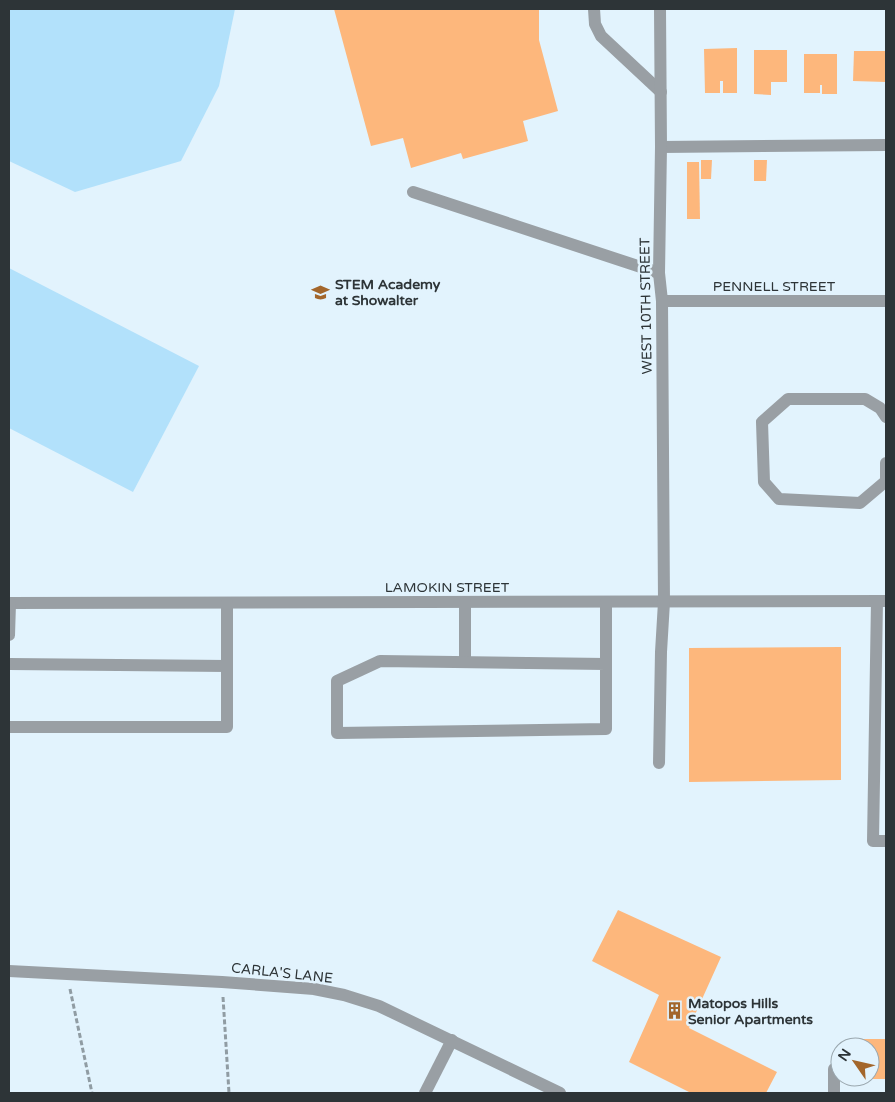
<svg xmlns="http://www.w3.org/2000/svg" width="895" height="1102" font-family="'Varela Round',sans-serif">
<style>
.green{fill:#b2e1fb}
.building{fill:#fdb77c}
.lines{fill:none;stroke-linecap:round;stroke-linejoin:round}
.path{stroke:#909ca3;stroke-width:3;stroke-dasharray:5 2.5;stroke-linecap:butt}
.minor{stroke:#999fa4;stroke-width:12}
.labels{text-anchor:middle;dominant-baseline:central;stroke-width:5;stroke-linejoin:round;paint-order:stroke}
.poi-label{font-size:14px;font-weight:bold;fill:#2d3437;stroke:#e2f3fd;text-anchor:start}
.street-label{font-size:14px;fill:#2d3437;stroke:#e2f3fd}
</style>
<rect width="100%" height="100%" fill="#e2f3fd"/>
<g class="green">
<polygon points="9,9 235,9 219,86 181,161 75,192 9,161"/>
<polygon points="9,268 199,366 133,492 9,428"/>
</g>
<g class="building">
<polygon points="334,9 539,9 539,40 558,111 523,121 528,141 463,159 461,153 411,168 403,138 371,146"/>
<polygon points="737,48 737,93 723,93 723,81 720,81 720,93 705,93 704,49"/>
<polygon points="754,50 787,50 787,82 771,82 771,95 754,94"/>
<polygon points="854,51 886,51 886,82 853,81"/>
<polygon points="804,54 837,54 837,94 822,94 822,85 820,85 820,93 804,93"/>
<polygon points="701,160 712,160 711,179 701,179"/>
<polygon points="754,160 767,160 766,181 754,181"/>
<polygon points="687,162 699,162 700,219 687,219"/>
<polygon points="841,647 841,780 689,782 689,648"/>
<polygon points="618,910 721,957 689,1028 777,1072 766,1093 691,1093 629,1062 659,995 592,961"/>
<polygon points="860,1039 886,1039 886,1079 860,1079 860,1077 870,1077 870,1047 850,1047 850,1045 860,1045"/>
</g>
<g class="lines">
<g class="path">
<polyline points="70,989 92,1093"/>
<polyline points="223,997 229,1093"/>
</g>
<g class="minor">
<polyline points="594,9 595,24 601,36 661,92"/>
<polyline points="661,147 886,145"/>
<polyline points="413,192 659,273"/>
<polyline points="662,301 886,301"/>
<polyline points="886,417 880,408 865,399 788,399 762,422 764,482 779,499 860,503 886,481 886,463"/>
<polyline points="877,601 873,841 886,841"/>
<polyline points="9,603 886,601"/>
<polyline points="9,635 10,603"/>
<polyline points="465,662 465,602"/>
<polyline points="9,664 227,666"/>
<polyline points="606,664 380,661 337,681 337,733 606,729 606,602"/>
<polyline points="9,727 227,727 227,603"/>
<polyline points="659,763 661,652 664,602 662,301 659,273 661,147 660,9"/>
<polyline points="9,971 222,982 314,989 344,995 379,1006 560,1093"/>
<polyline points="834,1069 834,1093"/>
<polyline points="425,1093 452,1040"/>
</g>
</g>
<defs>
<symbol id="school-bare" viewBox="-9 -9 18 18"><path d="M0-5L7-2L0 1L-7-2ZM-4 1L0 2.5L4 1V4Q0 6-4 4Z" fill="#a3662b" stroke="#e2f3fd" stroke-width="2.5" paint-order="stroke"/></symbol>
<symbol id="building-bare" viewBox="-9 -9 18 18"><path d="M-4-6H4V6H1V3H-1V6H-4ZM-2.5-4.3h1.7v1.8h-1.7ZM.8-4.3h1.7v1.8H.8ZM-2.5-1h1.7V.8h-1.7ZM.8-1h1.7V.8H.8Z" fill="#a3662b" stroke="#e2f3fd" stroke-width="2.5" paint-order="stroke"/></symbol>
</defs>
<g fill-rule="evenodd">
<use href="#school-bare" x="308" y="280" width="25" height="25"/>
<use href="#building-bare" x="662" y="998" width="25" height="25"/>
</g>
<g class="labels">
<g class="poi-label">
<text x="335" y="284">STEM Academy<tspan x="335" dy="16">at Showalter</tspan></text>
<text x="688" y="1003">Matopos Hills<tspan x="688" dy="16">Senior Apartments</tspan></text>
</g>
<g class="street-label">
<text x="774" y="286">PENNELL STREET</text>
<text transform="translate(646 306) rotate(-91)">WEST 10TH STREET</text>
<text x="447" y="587">LAMOKIN STREET</text>
<text transform="translate(282 973) rotate(6)">CARLA'S LANE</text>
</g>
</g>
<rect width="895" height="1102" fill="none" stroke="#2d3437" stroke-width="20"/>
<g transform="translate(855 1062) rotate(304)"><circle r="24" fill="#e2f3fd" stroke="#9aa7ae"/>
<path d="M0-4L9 19L0 12L-9 19Z" fill="#a3662b"/>
<text y="-8" font-size="14" font-weight="bold" text-anchor="middle" fill="#2d3437">N</text>
</g>
</svg>
